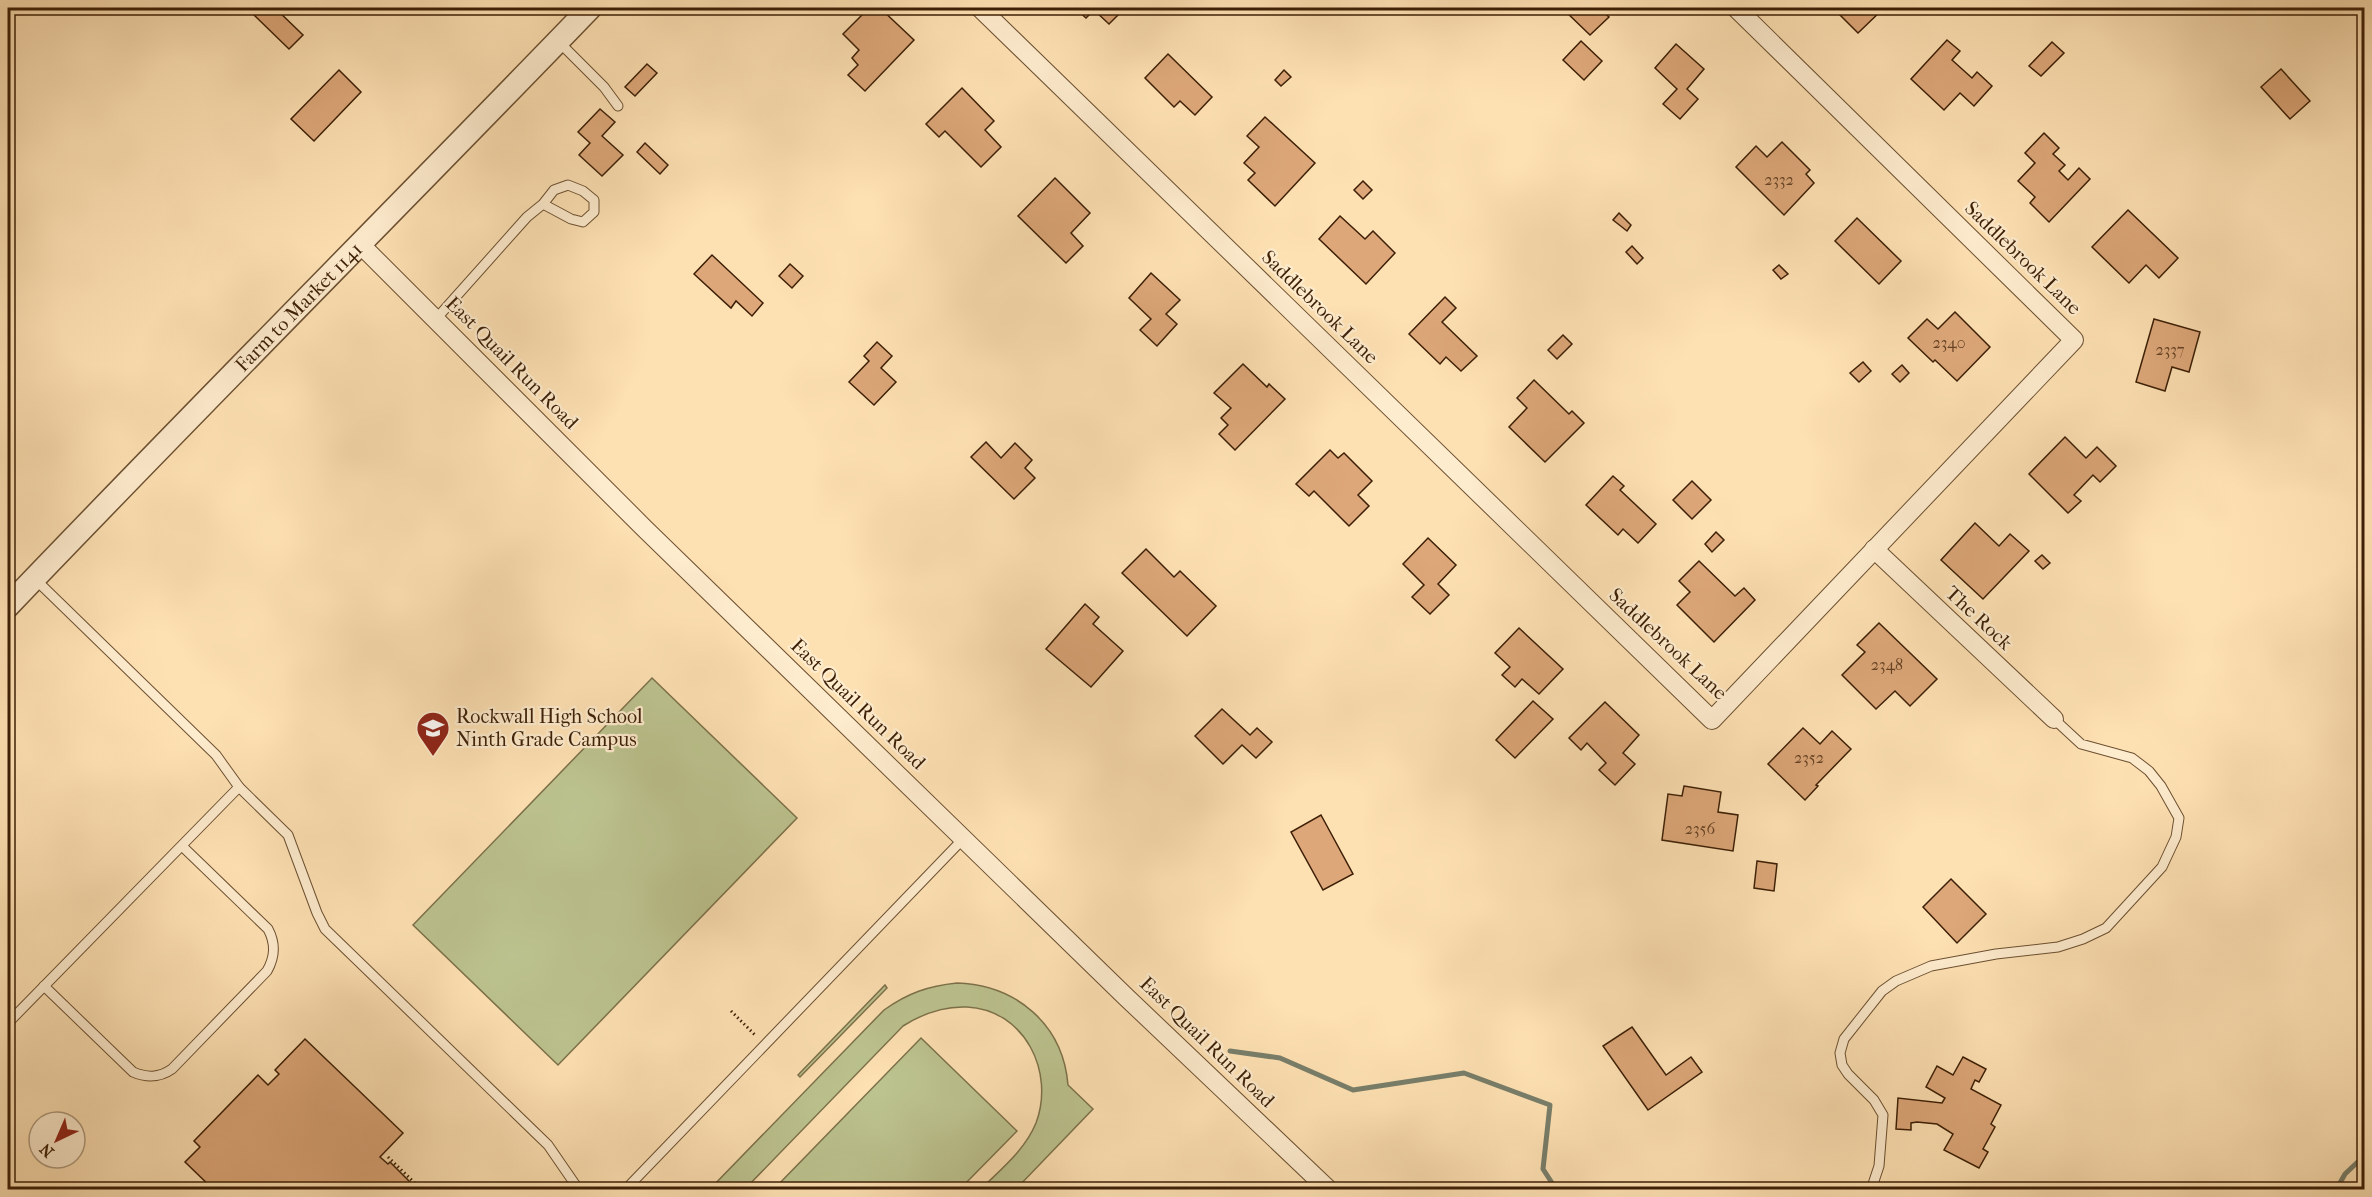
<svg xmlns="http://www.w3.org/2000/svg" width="2372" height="1197" font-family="'IM FELL French Canon',serif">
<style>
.green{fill:#bcc38f;stroke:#7c714a;stroke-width:1.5}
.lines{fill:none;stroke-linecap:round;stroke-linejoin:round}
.stream{stroke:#787e6a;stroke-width:5}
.building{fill:#dda779;stroke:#3c1f06;stroke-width:1.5}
.service-casing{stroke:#6c5031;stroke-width:11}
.minor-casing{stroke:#6c5031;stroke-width:20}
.tertiary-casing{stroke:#6c5031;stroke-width:25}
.path{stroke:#3c1f06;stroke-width:3;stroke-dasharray:1.5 3;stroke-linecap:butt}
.service{stroke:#feecce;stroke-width:9}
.minor{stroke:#feecce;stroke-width:18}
.tertiary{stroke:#feecce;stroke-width:22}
.labels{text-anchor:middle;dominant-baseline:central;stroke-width:4.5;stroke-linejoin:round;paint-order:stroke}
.number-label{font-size:16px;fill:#644123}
.street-label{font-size:20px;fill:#3c1f06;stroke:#feecce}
.poi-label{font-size:20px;fill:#3c1f06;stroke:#feecce;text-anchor:start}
</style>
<rect width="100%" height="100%" fill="#fee1b3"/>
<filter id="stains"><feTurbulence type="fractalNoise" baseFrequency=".00333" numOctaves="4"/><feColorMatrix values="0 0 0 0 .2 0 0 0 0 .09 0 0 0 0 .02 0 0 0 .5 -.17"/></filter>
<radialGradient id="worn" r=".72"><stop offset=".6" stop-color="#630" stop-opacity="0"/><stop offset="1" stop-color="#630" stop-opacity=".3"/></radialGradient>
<g class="green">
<polygon points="652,678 797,818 558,1065 413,925"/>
<path d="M 957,983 C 1016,985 1063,1024 1068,1085 L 1093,1109 L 1016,1189 L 981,1189 C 1001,1169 1025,1150 1036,1123 C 1055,1072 1025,1010 967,1007 C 944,1006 922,1014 903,1026 L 745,1189 L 710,1189 L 884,1010 C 908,993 928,986 957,983 Z"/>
<polygon points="885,985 887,988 800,1077 798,1075"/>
<polygon points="921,1038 1017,1131 960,1189 774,1189"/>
</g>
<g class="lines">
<g class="stream">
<polyline points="1230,1051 1280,1058 1353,1090 1464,1073 1550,1105 1543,1169 1554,1186"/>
<polyline points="2336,1190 2345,1174 2364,1156"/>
</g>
</g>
<g class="building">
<polygon points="261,8 275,8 303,35 289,49 254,15"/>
<polygon points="869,8 880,8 914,40 865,91 848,75 858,65 852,58 859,50 843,34"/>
<polygon points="1075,8 1125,8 1109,24 1094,10 1086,18"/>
<polygon points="1562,8 1599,8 1609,17 1590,35"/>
<polygon points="1833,8 1884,8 1858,33"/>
<polygon points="1947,40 1960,51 1952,60 1972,78 1977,72 1992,86 1974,106 1960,93 1944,110 1911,79"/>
<polygon points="1581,41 1602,61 1584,80 1563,60"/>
<polygon points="2052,42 2064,53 2041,76 2029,66"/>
<polygon points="1676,44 1704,69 1687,89 1698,99 1680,119 1663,104 1677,89 1655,68"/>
<polygon points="1168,54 1212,97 1195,115 1180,101 1174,107 1145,78"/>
<polygon points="647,64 657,73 635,96 625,87"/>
<polygon points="2281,69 2310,101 2290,119 2261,87"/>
<polygon points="339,70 361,92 314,141 291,119"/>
<polygon points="1284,70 1291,77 1281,86 1275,80"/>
<polygon points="962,88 994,121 985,130 1001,147 981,167 945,131 939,137 926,124"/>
<polygon points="600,109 615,122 602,136 623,155 602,176 579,155 590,143 578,132"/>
<polygon points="1265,117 1315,163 1275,206 1248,180 1255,173 1244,163 1259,147 1247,136"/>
<polygon points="2044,133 2059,148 2053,154 2065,165 2059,171 2068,180 2079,168 2090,179 2049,222 2030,203 2035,197 2018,181 2035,163 2025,153"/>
<polygon points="1782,142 1810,170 1806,174 1814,183 1784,215 1736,167 1756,146 1767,157"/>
<polygon points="645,143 668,165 660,174 637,152"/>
<polygon points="1055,178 1090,213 1071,233 1083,246 1066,263 1018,216"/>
<polygon points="1363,181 1372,190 1363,199 1354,190"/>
<polygon points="2128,210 2178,258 2159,278 2146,265 2129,283 2092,247"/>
<polygon points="1619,213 1631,225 1627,231 1613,220"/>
<polygon points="1340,216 1365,239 1373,231 1395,253 1366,284 1319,239"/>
<polygon points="1857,218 1901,261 1879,284 1835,241"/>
<polygon points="1632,246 1643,258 1637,264 1626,252"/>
<polygon points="712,255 763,303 752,316 736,301 731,308 694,274"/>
<polygon points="790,264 803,276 792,288 779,276"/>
<polygon points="1779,265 1788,274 1781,279 1773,270"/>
<polygon points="1151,273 1180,300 1166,314 1177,324 1157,346 1140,330 1151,319 1129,298"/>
<polygon points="1445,297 1456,308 1442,322 1477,356 1461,371 1446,357 1440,364 1409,334"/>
<polygon points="1955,312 1990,347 1957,381 1935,360 1933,362 1908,338 1927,319 1938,329"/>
<polygon points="2154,319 2200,332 2189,372 2172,367 2165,391 2136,382"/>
<polygon points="1563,335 1572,344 1557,359 1548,350"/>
<polygon points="877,342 892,356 881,368 896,382 874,405 849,382 869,361 864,356"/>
<polygon points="1863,362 1871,371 1859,382 1850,373"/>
<polygon points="1243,364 1267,387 1269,384 1285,399 1235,450 1219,434 1228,425 1221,418 1231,408 1214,393"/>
<polygon points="1902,365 1909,373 1900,382 1892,374"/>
<polygon points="1534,380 1569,414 1572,411 1584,423 1545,462 1509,427 1527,408 1517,398"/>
<polygon points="2065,437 2086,458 2097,447 2116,466 2100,482 2093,475 2074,495 2081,501 2068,513 2029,474"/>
<polygon points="986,442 1001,458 1015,443 1032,460 1025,468 1035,478 1014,499 971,457"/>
<polygon points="1330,450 1338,458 1344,453 1372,481 1358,495 1369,506 1349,526 1314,491 1309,496 1296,484"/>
<polygon points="1613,476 1624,486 1620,490 1656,524 1638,543 1623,529 1618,535 1586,505"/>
<polygon points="1692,481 1711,500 1692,519 1673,500"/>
<polygon points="1975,523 1999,546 2010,534 2029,551 1983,599 1941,560"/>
<polygon points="1716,532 1724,540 1712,552 1705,544"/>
<polygon points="1428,538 1456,565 1438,584 1449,595 1430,614 1412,597 1424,585 1403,564"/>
<polygon points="1146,549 1174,577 1180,571 1216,606 1187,636 1122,573"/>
<polygon points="2042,555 2050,563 2043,569 2035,561"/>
<polygon points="1699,561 1735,596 1744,588 1755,600 1714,642 1677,605 1690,592 1679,581"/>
<polygon points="1085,604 1099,617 1093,624 1123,651 1091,687 1046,649"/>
<polygon points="1879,623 1937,679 1910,706 1895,691 1876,709 1842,675 1865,652 1857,645"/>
<polygon points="1519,628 1563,669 1539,694 1522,679 1515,687 1502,675 1510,667 1495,653"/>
<polygon points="1533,701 1553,719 1515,758 1496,740"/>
<polygon points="1605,702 1639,735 1623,753 1635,764 1615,785 1599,770 1606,763 1587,743 1581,750 1569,738"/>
<polygon points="1222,709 1250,735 1257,728 1272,742 1256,758 1242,745 1223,764 1195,736"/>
<polygon points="1803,728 1820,744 1832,731 1851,749 1816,785 1818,786 1805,800 1768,764"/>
<polygon points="1684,786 1721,792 1718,812 1738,815 1733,851 1662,840 1668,794 1682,796"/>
<polygon points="1321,815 1353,874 1323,890 1291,832"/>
<polygon points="1757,861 1777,864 1774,891 1754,888"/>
<polygon points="1951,879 1986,914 1957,943 1923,907"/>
<polygon points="1632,1027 1666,1075 1691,1057 1702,1072 1648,1110 1603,1046"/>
<polygon points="305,1039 403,1133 380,1157 388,1164 390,1162 418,1190 214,1190 185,1162 200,1147 194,1141 258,1075 268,1085 279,1074 275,1070"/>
<polygon points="1963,1057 1986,1069 1979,1082 1975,1080 1971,1089 2001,1105 1991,1124 1995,1127 1983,1149 1988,1152 1979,1168 1944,1150 1953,1134 1937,1124 1917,1122 1911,1123 1911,1130 1896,1129 1898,1098 1942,1103 1945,1098 1926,1087 1937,1066 1953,1075"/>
</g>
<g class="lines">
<defs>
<g id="service">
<polyline points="559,42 604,87 618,106"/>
<polyline points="436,319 527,217 543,204 571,219 583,222 594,212 594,200 583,191 568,185 554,190 543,204"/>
<polyline points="34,578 216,755 239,787 288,835 317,913 325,929 548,1145 579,1190"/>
<path d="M 44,986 L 133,1072 C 147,1078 159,1078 172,1069 L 267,971 C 275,957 276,944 268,929 L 182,846"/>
<polyline points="8,1023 239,787"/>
<polyline points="625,1190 964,838"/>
<polyline points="1871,1190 1879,1166 1883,1115 1874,1100 1848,1074 1842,1065 1840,1053 1844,1039 1882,991 1896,981 1931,966 1996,954 2058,947 2083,939 2106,928 2162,867 2176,837 2179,818 2161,786 2149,771 2132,758 2081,744 2054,719"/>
</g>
<g id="minor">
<polyline points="980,8 1712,720 2074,340 1736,8"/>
<polyline points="361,245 644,528 1126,997 1329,1190"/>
<polyline points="1874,549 2054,719"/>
</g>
<g id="tertiary">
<path id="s1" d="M 8,606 C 200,405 397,208 590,8"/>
</g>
</defs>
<use href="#service" class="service-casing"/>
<use href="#minor" class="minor-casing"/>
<use href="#tertiary" class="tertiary-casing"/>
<g class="path">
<polyline points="731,1011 755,1035"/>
<polyline points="388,1157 422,1190"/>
</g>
<use href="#service" class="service"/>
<use href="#minor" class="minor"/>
<use href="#tertiary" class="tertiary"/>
</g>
<defs>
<symbol id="school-pin" viewBox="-11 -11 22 30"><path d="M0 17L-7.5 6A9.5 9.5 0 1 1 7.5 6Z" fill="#8f2418" stroke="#feecce"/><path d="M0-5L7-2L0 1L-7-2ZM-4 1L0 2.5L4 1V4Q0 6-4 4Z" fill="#fff"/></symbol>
</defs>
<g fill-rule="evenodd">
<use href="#school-pin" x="414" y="709" width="38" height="52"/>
</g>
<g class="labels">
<g class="number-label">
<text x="1779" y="179">2332</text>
<text x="1949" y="342">2340</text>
<text x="2170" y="349">2337</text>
<text x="1887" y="664">2348</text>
<text x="1809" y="757">2352</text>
<text x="1700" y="828">2356</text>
</g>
<g class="street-label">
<text transform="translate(2023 258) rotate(44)">Saddlebrook Lane</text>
<text stroke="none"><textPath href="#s1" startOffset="417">Farm to Market 1141</textPath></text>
<text transform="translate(1320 307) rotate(44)">Saddlebrook Lane</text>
<text transform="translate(512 363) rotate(45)">East Quail Run Road</text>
<text transform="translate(1979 618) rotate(43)">The Rock</text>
<text transform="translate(1668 644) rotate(43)">Saddlebrook Lane</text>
<text transform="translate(858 704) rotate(44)">East Quail Run Road</text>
<text transform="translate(1207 1042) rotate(44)">East Quail Run Road</text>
</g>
<g class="poi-label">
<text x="456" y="716">Rockwall High School<tspan x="456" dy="23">Ninth Grade Campus</tspan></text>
</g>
</g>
<rect width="2372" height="1197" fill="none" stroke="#fee1b3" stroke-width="30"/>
<rect x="9" y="9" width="2354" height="1179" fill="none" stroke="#3c1f06" stroke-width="3"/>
<rect x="15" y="15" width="2342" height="1167" fill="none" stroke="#3c1f06" stroke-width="1.5"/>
<g transform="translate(57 1140) rotate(224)"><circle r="28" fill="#feecce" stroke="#b09a7e" stroke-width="1.5"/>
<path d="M0-4.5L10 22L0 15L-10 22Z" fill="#8f2418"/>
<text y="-9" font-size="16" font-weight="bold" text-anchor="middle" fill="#3c1f06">N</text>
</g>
<rect width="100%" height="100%" filter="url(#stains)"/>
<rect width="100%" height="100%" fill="url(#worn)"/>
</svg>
